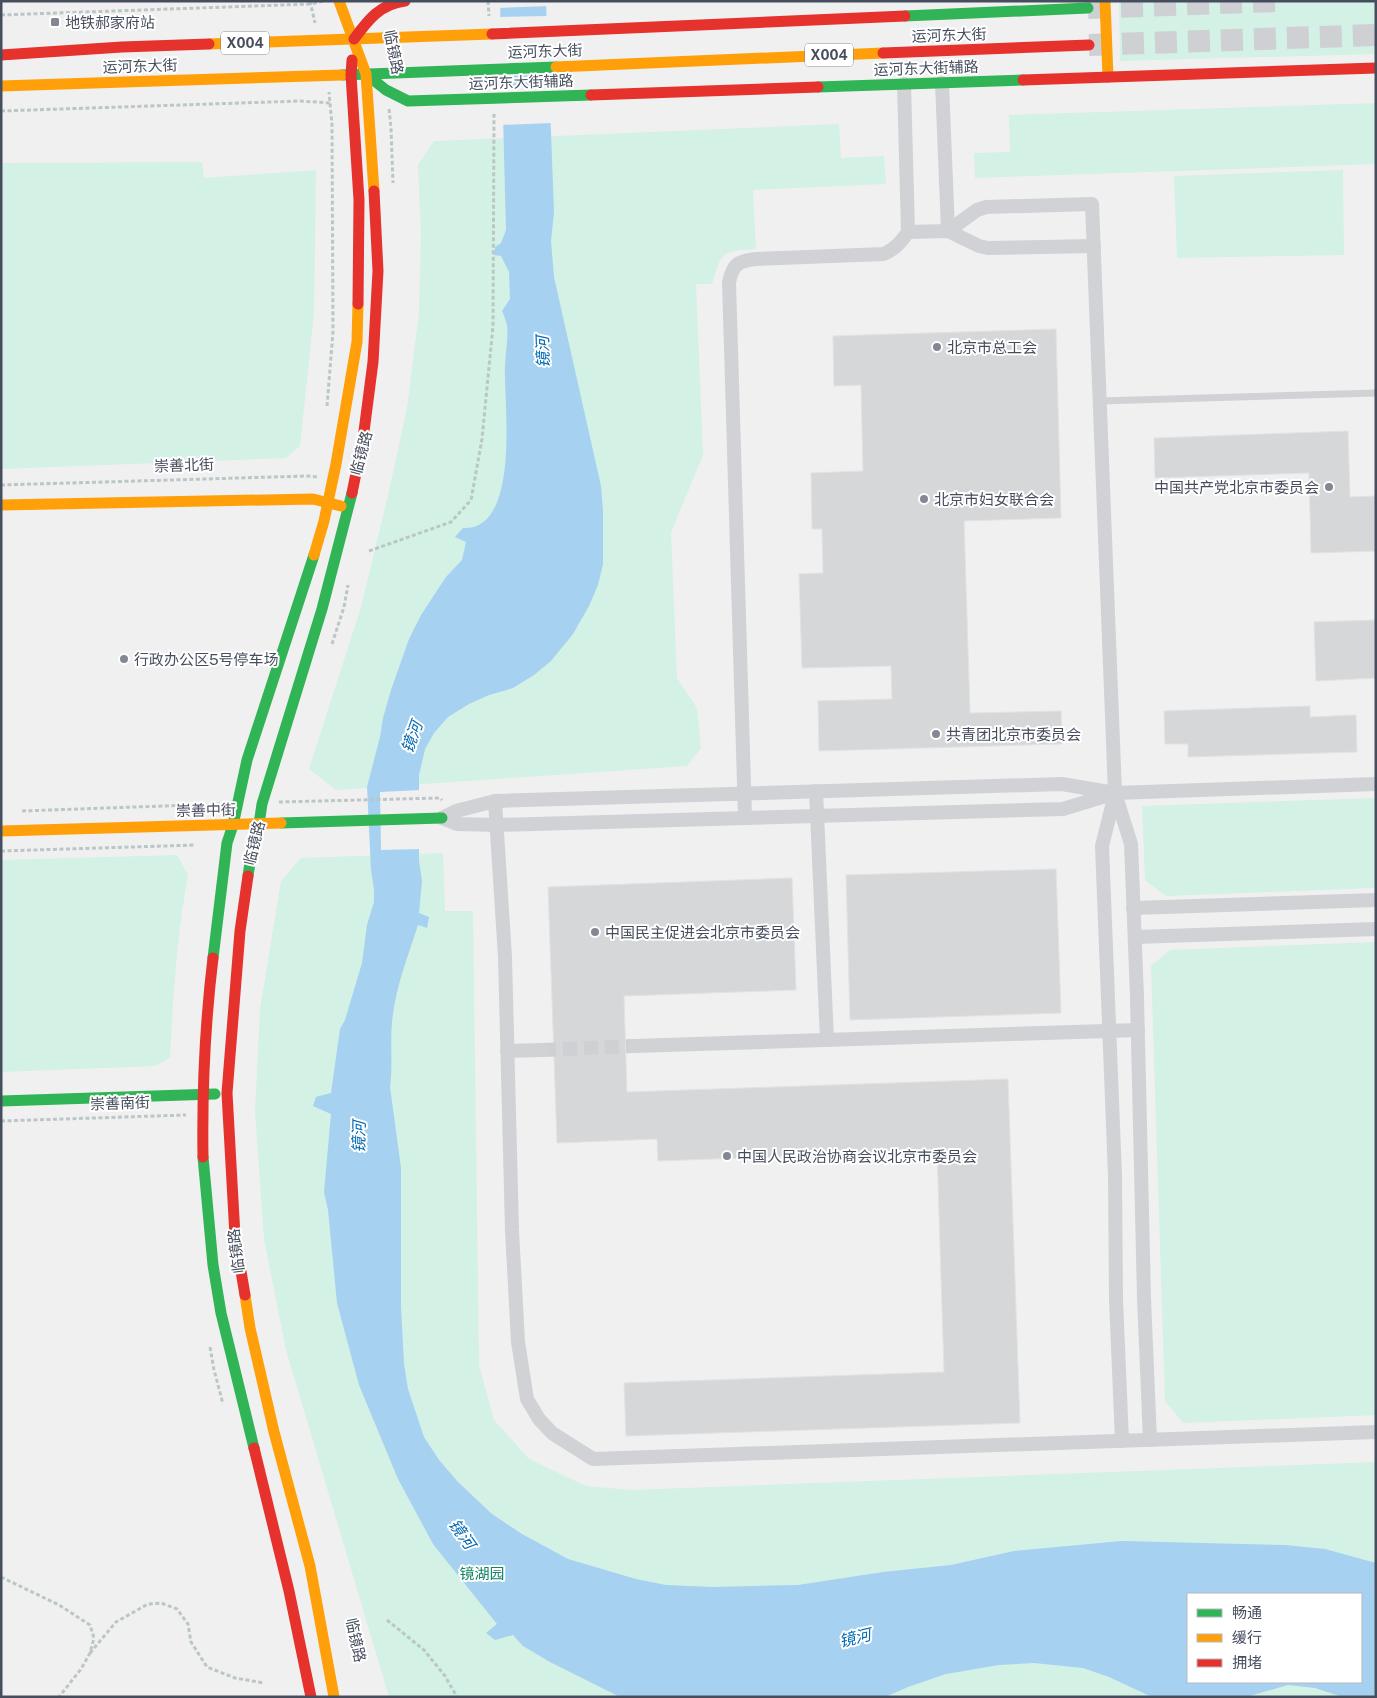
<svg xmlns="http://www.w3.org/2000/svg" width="1377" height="1698" font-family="'Public Sans','Noto Sans SC',sans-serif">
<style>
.green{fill:#d3f1e5;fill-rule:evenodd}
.water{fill:#a6d1f1;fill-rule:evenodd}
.pier{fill:#f1f0f0}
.building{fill:#d6d7d9;stroke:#e2e2e3}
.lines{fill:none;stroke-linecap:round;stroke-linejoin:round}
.street-tunnel{stroke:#cfd0d3;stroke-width:14;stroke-dasharray:14 7;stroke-linecap:butt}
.primary-tunnel{stroke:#cfd0d3;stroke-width:22;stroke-dasharray:22 11;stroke-linecap:butt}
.path{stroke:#bbc7c6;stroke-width:3;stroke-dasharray:4 2.5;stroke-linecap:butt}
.lane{stroke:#d1d2d6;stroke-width:7}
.street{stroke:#d1d2d6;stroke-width:14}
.fast{stroke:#30b455;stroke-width:11}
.slow{stroke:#ff9f0a;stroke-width:11}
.jam{stroke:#e5322d;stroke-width:11}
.poi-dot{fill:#828791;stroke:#fff;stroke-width:2}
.labels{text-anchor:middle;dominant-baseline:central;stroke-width:4;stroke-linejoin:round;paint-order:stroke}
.shield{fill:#fff;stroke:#7e838e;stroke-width:1}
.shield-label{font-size:14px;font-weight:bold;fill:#464e5e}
.poi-label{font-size:15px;fill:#464e5e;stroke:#fff;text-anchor:start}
.street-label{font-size:15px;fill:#464e5e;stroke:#fff}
.park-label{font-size:15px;fill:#128563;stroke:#fff}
.water-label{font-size:16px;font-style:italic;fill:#046ab3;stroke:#fff}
</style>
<rect width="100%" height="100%" fill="#f1f0f0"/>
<g class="green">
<polygon points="1119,1 1376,1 1376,54 1120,61"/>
<polygon points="1376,103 1376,164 975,178 974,153 1010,152 1009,115"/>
<path d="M 839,124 L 841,158 L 884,156 L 886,184 L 753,190 L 756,249 C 723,251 721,251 712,284 L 696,284 L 703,455 L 671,533 L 677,678 L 697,708 L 701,748 L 687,766 L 336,790 L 309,769 L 361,607 L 389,491 L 407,408 L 419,313 L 421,235 L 418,165 L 434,141 Z"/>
<polygon points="202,162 204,178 316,170 314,314 300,446 286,458 1,469 1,163"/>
<polygon points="1343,170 1344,255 1177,258 1174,176"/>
<polygon points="1376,798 1376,888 1166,896 1145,880 1142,806"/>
<path d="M 443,853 L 445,911 L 473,911 L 479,1365 L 494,1420 L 529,1459 L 586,1486 L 631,1490 L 1376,1462 L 1376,1697 L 389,1697 L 286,1350 L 264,1239 L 255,1111 L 260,1009 L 281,881 L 301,858 ZM 1188,1594 L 1361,1594 L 1361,1682 L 1188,1682 Z"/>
<path d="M 177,855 L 188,875 C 177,935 173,996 170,1058 L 155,1066 L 1,1072 L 1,860 Z"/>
<polygon points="1376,942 1376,1415 1183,1423 1165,1401 1151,966 1170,950"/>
</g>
<path class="water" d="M 500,1 L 546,1 L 554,212 L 551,241 L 554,277 L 601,486 L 603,511 L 603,564 L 598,585 L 589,606 L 573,634 L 551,661 L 534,675 L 513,688 L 489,695 L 469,704 L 448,717 L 434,733 L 425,749 L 419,775 L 419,861 L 422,881 L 419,913 L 429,917 L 427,928 L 418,925 C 408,956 395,989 392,1022 C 390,1044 393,1065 390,1087 L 401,1168 L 401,1307 L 404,1364 L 408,1389 L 424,1437 L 439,1460 L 458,1482 L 492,1514 L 522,1534 L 568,1559 L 636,1579 L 666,1585 L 713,1587 L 798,1585 L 883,1572 L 951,1565 L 1014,1551 L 1122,1541 L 1285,1545 L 1325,1549 L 1376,1563 L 1376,1697 L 1343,1697 L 1315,1688 L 1288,1685 L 1246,1697 L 1152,1697 L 1109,1677 L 1083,1668 L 1034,1663 L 999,1665 L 946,1674 L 908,1687 L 885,1697 L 620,1697 L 550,1662 L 523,1646 L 513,1635 L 495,1640 L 486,1633 L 497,1624 L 433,1544 L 398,1479 L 359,1385 L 337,1303 L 328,1210 L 324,1192 L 331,1114 L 313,1106 L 316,1097 L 331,1093 L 340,1029 L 345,1020 L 362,963 L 367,925 L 374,902 L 374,889 L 371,870 L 367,787 L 380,737 L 383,718 L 391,690 L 409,639 L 421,615 L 446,577 L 462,560 L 466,542 L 455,537 L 463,528 C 519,531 505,410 505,375 C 504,361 509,337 507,325 C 506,321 504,315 502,311 L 510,299 L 509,272 L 501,256 L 494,255 L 495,247 L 501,243 L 506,230 ZM 1188,1594 L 1361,1594 L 1361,1682 L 1188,1682 Z"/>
<g class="pier">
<polygon points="497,1 549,1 549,6 497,8"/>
<polygon points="549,16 551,75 499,76 498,17"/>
<polygon points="551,86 552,123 500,125 499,87"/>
<polygon points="421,790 422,849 381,850 380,792"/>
</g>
<g class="building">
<polygon points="1056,329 1061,518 964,521 970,713 1061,711 1062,744 819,751 818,701 892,699 891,666 802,668 799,574 823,573 822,529 812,529 811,473 863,471 861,385 834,386 833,336"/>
<polygon points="1348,431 1350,497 1376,496 1376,551 1311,553 1309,473 1155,478 1154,438"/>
<polygon points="1376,620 1376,678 1316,681 1314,622"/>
<polygon points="1310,706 1310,717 1356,715 1357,752 1188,757 1188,744 1165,744 1164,711"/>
<polygon points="1056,869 1061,1013 850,1020 846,875"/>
<polygon points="792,878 796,990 624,996 627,1092 1008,1079 1020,1423 626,1436 624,1383 944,1372 937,1151 658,1161 657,1139 557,1143 548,887"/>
</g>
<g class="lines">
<polyline class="street-tunnel" points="542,1050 634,1046"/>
<g class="primary-tunnel">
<polyline points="1088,8 1276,1"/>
<polyline points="1089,45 1376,35"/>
</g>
<g class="path">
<polyline points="310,1 315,23"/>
<polyline points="488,1 489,16"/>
<polyline points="1,15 311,4 324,1"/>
<polyline points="389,109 391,128 393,183"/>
<polyline points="1,111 300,101 331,103"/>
<polyline points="327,406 333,332 332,125 329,92"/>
<polyline points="1,485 307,476 318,477"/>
<polyline points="369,551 451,522 471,500 482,439 493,326 494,114"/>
<polyline points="332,644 344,607 348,585"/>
<polyline points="279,802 440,798 442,800"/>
<polyline points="22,811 220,804"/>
<polyline points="1,851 196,845"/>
<polyline points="1,1121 186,1115"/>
<polyline points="210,1347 214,1370 223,1404"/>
<polyline points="1,1577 59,1605 90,1625 94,1638 90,1653 81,1669 59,1697"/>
<polyline points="387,1620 424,1650 445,1676 457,1697"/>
<polyline points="90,1653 116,1622 148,1604 161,1603 177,1609 188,1624 191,1642 207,1667 235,1678 264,1683"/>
</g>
<polyline class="lane" points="1100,401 1376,393"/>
<g class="street">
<polyline points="942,83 948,231"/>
<polyline points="948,231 977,210 986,207 1092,204 1115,793 1131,844 1137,997 1144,1298 1150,1440"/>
<polyline points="908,232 948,231 979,246 988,248 1094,246"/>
<polyline points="816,791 827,1040"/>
<polyline points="1115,794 1102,846 1115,1176 1116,1299 1122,1441"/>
<polyline points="495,801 505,957 512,1230 518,1342 527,1399 539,1419 552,1433 593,1459 1376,1432"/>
<polyline points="442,818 456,811 495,801 1062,784 1115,793 1376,784"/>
<polyline points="442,818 457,824 496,825 1063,809 1112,794"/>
<path d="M 745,818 L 729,282 C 733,264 738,261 756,259 L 884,254 C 895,249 901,242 908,232 L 904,84"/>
<polyline points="1133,908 1376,900"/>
<polyline points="1135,937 1376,929"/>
<polyline points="634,1046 1138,1030"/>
<polyline points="507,1051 542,1050"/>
</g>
<g class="fast">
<polyline points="905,16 1088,8"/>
<polyline points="366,74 386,90 408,101 591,95"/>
<polyline points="342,75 556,67"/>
<polyline points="818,87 1023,80"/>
<polyline points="281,823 442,818"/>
<polyline points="248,876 253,842 259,824 262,804 322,609 352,493"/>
<polyline points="213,958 227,843 233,825 247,760 314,555"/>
<polyline points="1,1101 215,1094"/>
<polyline points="203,1157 213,1265 221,1313 254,1448"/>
</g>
<g class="slow">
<polyline points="339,1 366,74 374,191"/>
<polyline points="1105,1 1108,77"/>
<polyline points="209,44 492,34"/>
<polyline points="556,67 883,53"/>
<polyline points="1,86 342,75"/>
<polyline points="1,505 313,499 341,506"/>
<polyline points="314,555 324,521 336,464 357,342 358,304"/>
<polyline points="1,831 281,823"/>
<polyline points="245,1295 250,1328 274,1432 310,1566 334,1697"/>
</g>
<g class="jam">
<polyline points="492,34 905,16"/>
<path d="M 354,39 C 368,20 380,4 405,1"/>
<polyline points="883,53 1089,45"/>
<polyline points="1,55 122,47 209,44"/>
<polyline points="352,60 351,75 359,200 358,304"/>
<polyline points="1023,80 1376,68"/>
<polyline points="591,95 818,87"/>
<polyline points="352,493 363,439 373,362 378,271 374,191"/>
<path d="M 203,1157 C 202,1090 205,1024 213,958"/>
<polyline points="245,1295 235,1236 227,1093 240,931 248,876"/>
<polyline points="254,1448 289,1591 311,1697"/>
</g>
</g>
<g class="poi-dot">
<rect x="50" y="17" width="10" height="10" rx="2.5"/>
<circle cx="937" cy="347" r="5"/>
<circle cx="1329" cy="487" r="5"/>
<circle cx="924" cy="499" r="5"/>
<circle cx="124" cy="659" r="5"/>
<circle cx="936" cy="734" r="5"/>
<circle cx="595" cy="932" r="5"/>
<circle cx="727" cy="1156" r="5"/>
</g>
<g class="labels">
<g class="shield">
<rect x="221" y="31.5" width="48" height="23" rx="4"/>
<rect x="805" y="43.5" width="48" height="23" rx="4"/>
</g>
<g class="shield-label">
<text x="245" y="43">X004</text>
<text x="829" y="55">X004</text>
</g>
<g class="poi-label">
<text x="65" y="22">地铁郝家府站</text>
<text x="947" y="347">北京市总工会</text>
<text x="1319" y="487" text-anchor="end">中国共产党北京市委员会</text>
<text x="934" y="499">北京市妇女联合会</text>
<text x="134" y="659">行政办公区5号停车场</text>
<text x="946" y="734">共青团北京市委员会</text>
<text x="605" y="932">中国民主促进会北京市委员会</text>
<text x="737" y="1156">中国人民政治协商会议北京市委员会</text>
</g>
<g class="street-label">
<text transform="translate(949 35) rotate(-2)">运河东大街</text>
<text transform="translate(545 51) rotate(-2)">运河东大街</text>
<text transform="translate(394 52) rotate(79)">临镜路</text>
<text transform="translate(140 66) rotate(-2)">运河东大街</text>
<text transform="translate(926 68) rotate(-2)">运河东大街辅路</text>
<text transform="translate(521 82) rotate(-2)">运河东大街辅路</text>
<text transform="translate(361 453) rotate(-75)">临镜路</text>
<text transform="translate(184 465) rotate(-2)">崇善北街</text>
<text transform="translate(206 810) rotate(-1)">崇善中街</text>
<text transform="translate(254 843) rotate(-76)">临镜路</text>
<text transform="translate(120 1103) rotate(-2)">崇善南街</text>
<text transform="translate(236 1251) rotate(-97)">临镜路</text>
<text transform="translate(356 1640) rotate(78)">临镜路</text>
</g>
<g class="park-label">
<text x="482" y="1573">镜湖园</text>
</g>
<g class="water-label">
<text transform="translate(543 352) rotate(-92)">镜河</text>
<text transform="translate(412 737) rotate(-70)">镜河</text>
<text transform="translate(359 1137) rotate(-89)">镜河</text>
<text transform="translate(462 1534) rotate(55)">镜河</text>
<text transform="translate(855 1638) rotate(-13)">镜河</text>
</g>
</g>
<rect width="1377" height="1698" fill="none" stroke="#464e5e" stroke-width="5"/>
<rect x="1187" y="1593" width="175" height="90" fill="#ffffff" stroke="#b5b8bf"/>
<rect x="1197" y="1609" width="25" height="8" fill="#30b455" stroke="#b5b8bf"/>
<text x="1232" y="1618" font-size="15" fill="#464e5e">畅通</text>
<rect x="1197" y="1634" width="25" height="8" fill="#ff9f0a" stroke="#b5b8bf"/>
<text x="1232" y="1643" font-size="15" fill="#464e5e">缓行</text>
<rect x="1197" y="1659" width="25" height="8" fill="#e5322d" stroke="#b5b8bf"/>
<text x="1232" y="1668" font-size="15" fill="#464e5e">拥堵</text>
</svg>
